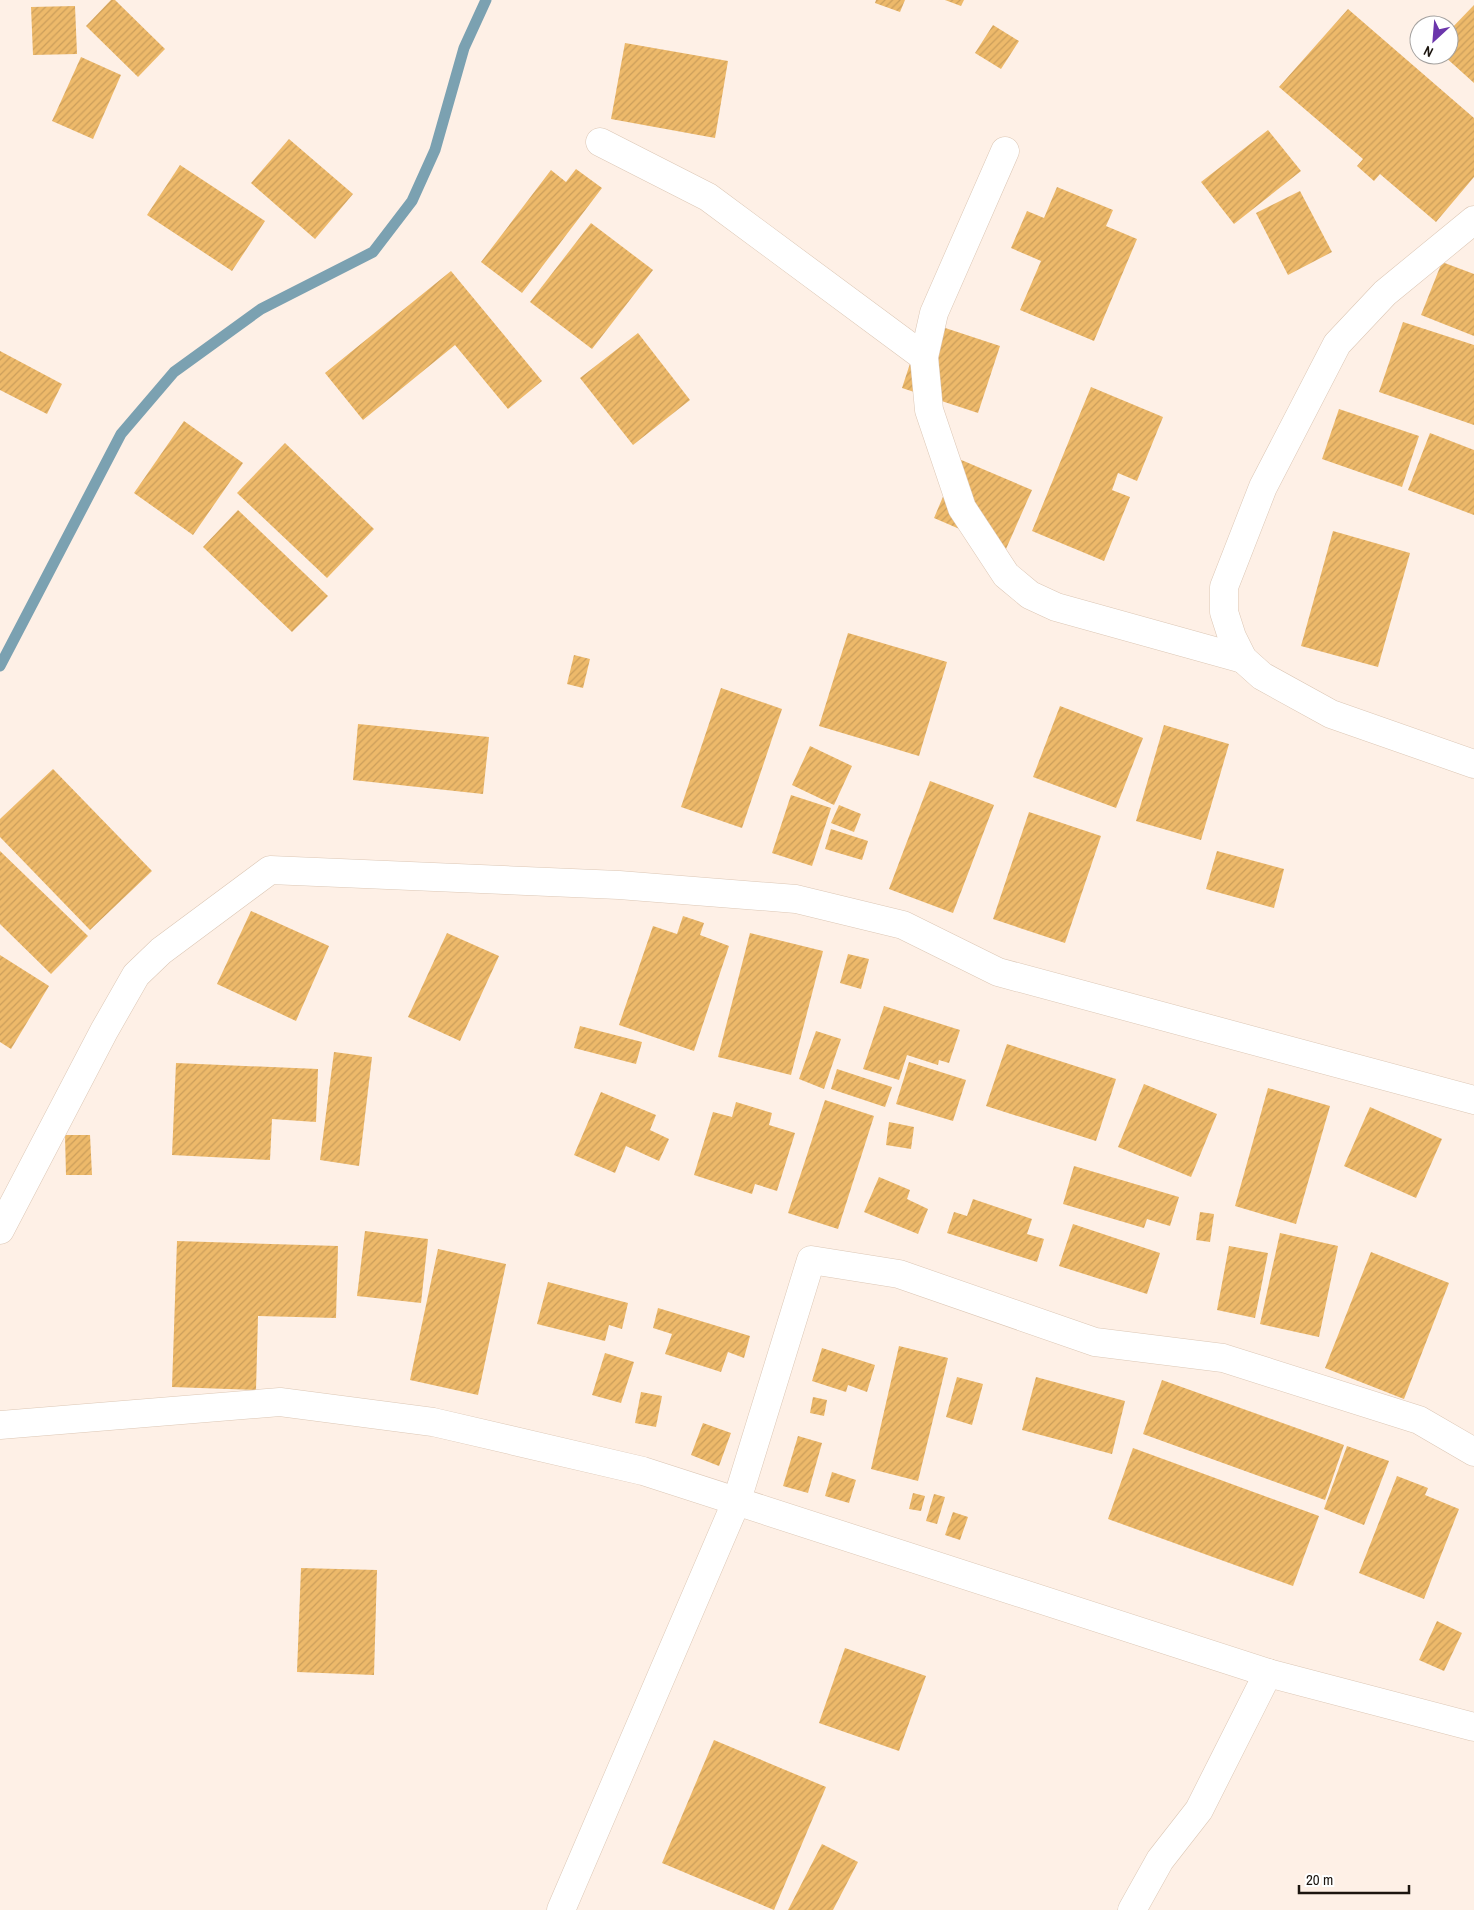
<svg xmlns="http://www.w3.org/2000/svg" width="1474" height="1910" font-family="'Archivo Narrow',sans-serif">
<style>
.lines{fill:none;stroke-linecap:round;stroke-linejoin:round}
.stream{stroke:#7ba1b1;stroke-width:11}
.building{fill:url(#building-hatch)}
.street-casing{stroke:#dcc7b5;stroke-width:29}
.secondary-casing{stroke:#dcc7b5;stroke-width:29}
.street{stroke:#fff;stroke-width:28}
.secondary{stroke:#fff;stroke-width:28}
</style>
<defs>
<pattern id="building-hatch" width="6" height="6" patternUnits="userSpaceOnUse" patternTransform="scale(1.25)"><rect width="6" height="6" fill="#edb96a"/><path d="M-1 1l2-2M0 6l6-6M5 7l2-2" fill="none" stroke="#cb9e5b"/></pattern>
</defs>
<rect width="100%" height="100%" fill="#fef0e6"/>
<g class="lines">
<polyline class="stream" points="0,666 121,434 174,372 261,309 373,252 412,201 435,150 464,48 486,0"/>
</g>
<g class="building">
<polygon points="111,0 115,0 165,49 138,77 86,26"/>
<polygon points="876,0 905,0 900,12 875,3"/>
<polygon points="945,0 964,0 961,6"/>
<polygon points="1474,5 1474,83 1443,55 1449,55 1449,31"/>
<polygon points="75,6 77,54 33,55 31,7"/>
<polygon points="1348,9 1474,118 1474,177 1436,222 1380,174 1374,181 1357,166 1363,159 1279,87"/>
<polygon points="993,25 1019,41 1001,69 975,53"/>
<polygon points="625,43 728,61 715,138 611,119"/>
<polygon points="81,57 121,75 93,139 52,121"/>
<polygon points="1268,130 1301,171 1234,224 1201,182"/>
<polygon points="289,139 353,194 315,239 251,183"/>
<polygon points="180,165 265,221 232,271 147,215"/>
<polygon points="576,169 602,188 522,293 481,262 551,170 566,182"/>
<polygon points="1057,187 1113,210 1106,226 1137,239 1094,341 1020,310 1041,261 1011,248 1027,211 1044,218"/>
<polygon points="1300,191 1332,252 1288,275 1256,213"/>
<polygon points="591,223 653,270 592,349 530,302"/>
<polygon points="1442,262 1474,274 1474,336 1421,315"/>
<polygon points="451,271 542,381 508,409 455,345 363,420 325,373"/>
<polygon points="924,321 1000,346 978,413 902,388"/>
<polygon points="1403,322 1474,345 1474,425 1379,392"/>
<polygon points="638,333 690,400 633,445 580,378"/>
<polygon points="0,351 62,384 47,414 0,390"/>
<polygon points="1091,387 1163,417 1137,481 1118,473 1112,490 1130,497 1104,561 1032,531"/>
<polygon points="1339,409 1419,436 1402,487 1322,459"/>
<polygon points="184,421 243,463 193,535 134,493"/>
<polygon points="1430,433 1474,450 1474,515 1408,490"/>
<polygon points="285,443 374,529 327,578 237,493"/>
<polygon points="959,459 1032,490 1006,549 934,518"/>
<polygon points="238,510 328,596 292,632 203,547"/>
<polygon points="1333,531 1410,553 1378,667 1301,646"/>
<polygon points="848,633 947,662 919,756 819,726"/>
<polygon points="574,655 590,659 583,688 567,684"/>
<polygon points="721,688 782,709 742,828 681,807"/>
<polygon points="1060,706 1143,738 1116,808 1033,777"/>
<polygon points="358,724 489,737 483,794 353,780"/>
<polygon points="1164,725 1229,744 1201,840 1136,821"/>
<polygon points="810,746 852,766 834,805 792,785"/>
<polygon points="53,769 152,871 90,930 0,837 0,819"/>
<polygon points="930,781 994,805 953,913 889,889"/>
<polygon points="791,795 831,808 812,866 772,853"/>
<polygon points="839,805 861,814 854,832 831,823"/>
<polygon points="1029,812 1101,836 1065,943 993,919"/>
<polygon points="831,829 868,841 862,860 825,849"/>
<polygon points="0,851 88,936 51,974 0,924"/>
<polygon points="1217,851 1284,869 1274,908 1206,889"/>
<polygon points="251,911 329,946 296,1021 217,984"/>
<polygon points="683,916 704,923 700,935 729,946 694,1051 619,1025 653,926 677,934"/>
<polygon points="447,933 499,956 460,1041 408,1017"/>
<polygon points="750,933 823,951 791,1075 718,1057"/>
<polygon points="848,954 869,959 861,989 840,983"/>
<polygon points="0,955 49,986 11,1049 0,1042"/>
<polygon points="884,1006 960,1030 949,1063 939,1060 938,1065 907,1055 899,1080 863,1069"/>
<polygon points="580,1026 642,1042 636,1064 574,1048"/>
<polygon points="816,1031 841,1039 824,1089 799,1079"/>
<polygon points="1007,1044 1116,1079 1096,1141 986,1106"/>
<polygon points="334,1052 372,1057 359,1166 320,1160"/>
<polygon points="909,1062 966,1080 953,1121 896,1104"/>
<polygon points="176,1063 318,1069 316,1122 272,1119 270,1160 172,1155"/>
<polygon points="837,1069 892,1087 885,1107 831,1089"/>
<polygon points="1144,1084 1217,1114 1191,1177 1118,1147"/>
<polygon points="1268,1088 1330,1106 1296,1224 1235,1206"/>
<polygon points="601,1092 656,1115 650,1130 669,1139 659,1161 626,1146 615,1173 574,1155"/>
<polygon points="825,1100 874,1116 838,1229 788,1213"/>
<polygon points="736,1102 772,1113 769,1125 795,1133 777,1191 755,1184 752,1194 694,1175 713,1112 732,1117"/>
<polygon points="1370,1107 1442,1139 1416,1198 1344,1166"/>
<polygon points="889,1122 914,1127 911,1149 886,1145"/>
<polygon points="65,1135 90,1135 92,1175 66,1175"/>
<polygon points="1074,1166 1179,1197 1170,1226 1147,1219 1144,1228 1063,1204"/>
<polygon points="879,1177 910,1190 907,1199 928,1209 918,1234 864,1212"/>
<polygon points="973,1199 1032,1219 1027,1234 1044,1239 1037,1262 947,1233 954,1212 967,1216"/>
<polygon points="1200,1212 1214,1214 1210,1242 1196,1240"/>
<polygon points="1073,1224 1160,1253 1147,1294 1059,1266"/>
<polygon points="365,1231 428,1239 421,1303 357,1296"/>
<polygon points="1280,1233 1338,1246 1319,1337 1260,1324"/>
<polygon points="177,1241 338,1246 336,1318 258,1316 256,1390 172,1387"/>
<polygon points="1229,1246 1268,1253 1255,1318 1217,1310"/>
<polygon points="438,1249 506,1264 478,1395 410,1380"/>
<polygon points="1371,1252 1449,1283 1404,1399 1325,1368"/>
<polygon points="548,1282 628,1303 622,1329 609,1325 605,1341 537,1324"/>
<polygon points="658,1308 750,1336 744,1358 728,1352 721,1372 665,1354 672,1334 653,1328"/>
<polygon points="899,1346 948,1358 918,1481 871,1469"/>
<polygon points="822,1348 875,1365 867,1392 848,1385 846,1392 812,1381"/>
<polygon points="605,1353 634,1362 621,1403 592,1395"/>
<polygon points="957,1377 983,1384 972,1425 946,1417"/>
<polygon points="1036,1377 1125,1401 1112,1454 1022,1430"/>
<polygon points="1162,1380 1344,1445 1325,1500 1143,1434"/>
<polygon points="641,1392 662,1396 656,1427 635,1423"/>
<polygon points="813,1397 827,1400 824,1416 810,1413"/>
<polygon points="703,1423 731,1433 719,1466 691,1455"/>
<polygon points="798,1436 822,1443 808,1493 783,1486"/>
<polygon points="1347,1446 1389,1461 1364,1525 1324,1509"/>
<polygon points="1133,1448 1319,1516 1293,1586 1108,1519"/>
<polygon points="832,1472 856,1480 849,1503 825,1496"/>
<polygon points="1397,1476 1428,1488 1425,1495 1459,1509 1424,1599 1359,1573"/>
<polygon points="913,1493 925,1496 921,1511 909,1509"/>
<polygon points="934,1494 945,1497 937,1524 926,1521"/>
<polygon points="953,1512 968,1517 960,1540 945,1535"/>
<polygon points="301,1568 377,1570 374,1675 297,1672"/>
<polygon points="1437,1621 1462,1633 1444,1671 1419,1660"/>
<polygon points="845,1648 926,1676 899,1751 819,1723"/>
<polygon points="714,1740 826,1787 774,1910 662,1863"/>
<polygon points="822,1844 858,1862 833,1910 788,1910"/>
</g>
<g class="lines">
<defs>
<g id="street">
<polyline points="600,142 708,197 924,357"/>
<polyline points="1005,151 934,313 924,357 929,410 962,508 1006,575 1030,595 1056,607 1243,659"/>
<polyline points="1474,220 1385,293 1337,344 1263,487 1224,587 1224,612 1232,637 1243,659 1262,676 1331,714 1474,764"/>
<polyline points="0,1230 104,1031 136,975 161,951 270,870 619,885 796,899 903,925 998,972 1474,1100"/>
<polyline points="561,1910 737,1500 811,1260 899,1274 1095,1342 1223,1358 1419,1420 1474,1452"/>
<polyline points="1132,1910 1160,1860 1199,1810 1268,1673"/>
</g>
<polyline id="secondary" points="0,1425 280,1402 433,1422 643,1471 1268,1673 1474,1727"/>
</defs>
<use href="#street" class="street-casing"/>
<use href="#secondary" class="secondary-casing"/>
<use href="#street" class="street"/>
<use href="#secondary" class="secondary"/>
</g>
<g transform="translate(1434 40) rotate(206)"><circle r="24" fill="#ffffff" stroke="#a4a19f"/>
<path d="M0-4L9 19L0 12L-9 19Z" fill="#6b35ab"/>
<text y="-8" font-size="14" font-weight="bold" text-anchor="middle" fill="#1c150f">N</text>
</g>
<path d="M1299 1885v8h110v-8" fill="none" stroke="#1c150f" stroke-width="2.5"/>
<text x="1306" y="1885" font-size="15" fill="#1c150f" stroke="#ffffff" stroke-width="4" paint-order="stroke">20 m</text>
</svg>
